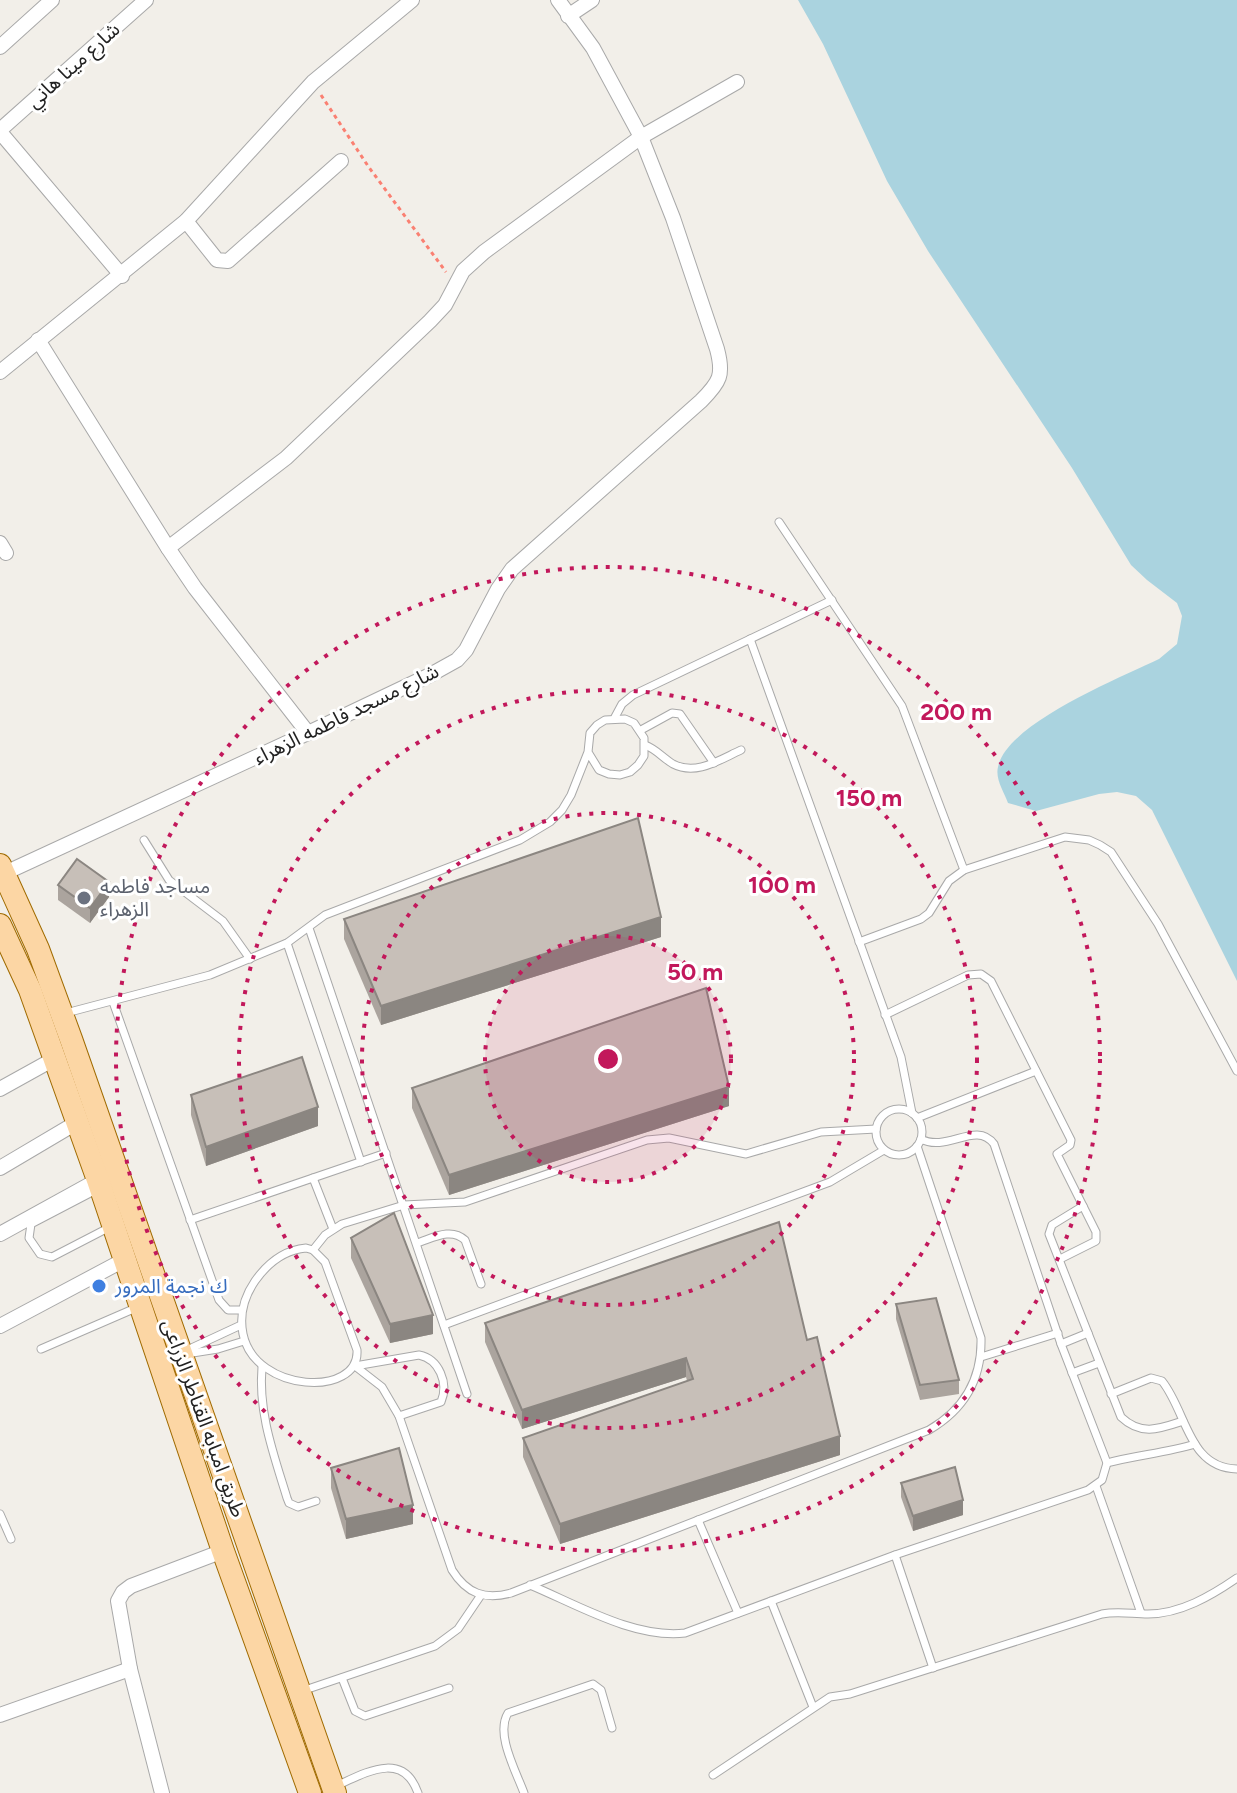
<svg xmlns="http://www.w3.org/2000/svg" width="1237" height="1793" font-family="Figtree,'Noto Sans Arabic',sans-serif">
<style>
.water{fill:#aad3df}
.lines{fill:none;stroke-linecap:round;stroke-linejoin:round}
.service-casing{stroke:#a9a9a9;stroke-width:9}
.minor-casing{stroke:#a9a9a9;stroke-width:16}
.primary-casing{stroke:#a06b00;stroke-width:24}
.path{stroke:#fa8072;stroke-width:3;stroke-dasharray:4 4;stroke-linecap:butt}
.service{stroke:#fff;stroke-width:7}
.minor{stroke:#fff;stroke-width:14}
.primary{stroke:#fcd6a4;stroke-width:22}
.wall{fill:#aba49e}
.shaded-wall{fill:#8b8681}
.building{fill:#c7bfb8;stroke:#8b8681;stroke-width:2}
.ring{fill:none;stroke:#c2185b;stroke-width:4;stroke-dasharray:4 8}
.worship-dot{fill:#6b7280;stroke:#fff;stroke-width:3}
.shop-dot{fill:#3f7fe0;stroke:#fff;stroke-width:3}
.labels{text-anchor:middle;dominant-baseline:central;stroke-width:6;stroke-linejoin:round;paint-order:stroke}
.street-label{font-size:20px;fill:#222;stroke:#fff}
.worship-label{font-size:20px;fill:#5b616d;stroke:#fff;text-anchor:start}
.shop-label{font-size:20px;fill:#366cbe;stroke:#fff;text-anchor:start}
.centre{fill:#c2185b;stroke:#fff;stroke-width:4}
.ring-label{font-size:24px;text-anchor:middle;font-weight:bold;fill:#c2185b;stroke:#fff;stroke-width:6;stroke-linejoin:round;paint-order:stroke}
</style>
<rect width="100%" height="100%" fill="#f2efe9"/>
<path class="water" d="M 798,0 L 1237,0 L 1237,981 L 1152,810 L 1136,796 L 1117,792 L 1099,794 L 1036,811 L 1008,803 C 1004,792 995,779 998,767 C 1007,723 1120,678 1159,659 L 1177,644 L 1182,616 L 1177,603 L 1147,580 L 1131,565 L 1072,468 L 928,251 L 887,181 L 823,44 Z"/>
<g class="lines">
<defs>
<g id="service">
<polyline points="779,522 902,706 964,870"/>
<polyline points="750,639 901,1057 912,1113"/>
<polyline points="615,717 622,704 633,695 832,600"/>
<polyline points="641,730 672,713 680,714 714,763"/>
<path d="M 645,745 C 656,749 663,758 673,764 C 696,776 719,760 741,750"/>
<polyline points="144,840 169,880 223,921 250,959"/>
<polyline points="309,928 467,1394"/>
<polyline points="859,942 921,919 929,913 949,881 964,870 1065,837 1089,840 1100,845 1111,852 1158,924 1237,1071"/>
<polyline points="287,943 361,1162"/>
<polyline points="113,1002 219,1300 228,1310 242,1310"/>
<polyline points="66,1013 210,975 287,943 325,915 520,840 550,822 562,810 571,795 588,752 590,733 597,725 605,720 625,719 634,723 644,738 644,756 638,765 630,772 620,775 609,774 599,770 588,752"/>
<polyline points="885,1015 968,975 981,974 991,981 1071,1140 1070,1145 1057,1154 1096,1232 1096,1241 1060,1259"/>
<circle cx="899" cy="1132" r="23"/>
<polyline points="917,1118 1036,1071"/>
<polyline points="313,1178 333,1229"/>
<polyline points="98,1189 31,1224 29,1238 40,1254 52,1257 110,1227"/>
<path d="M 1083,1206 L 1052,1225 L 1049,1234 L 1121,1417 C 1141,1436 1159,1429 1183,1421"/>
<polyline points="190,1220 386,1153"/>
<path d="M 417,1243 C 433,1238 451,1227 465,1240 L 481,1284"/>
<path d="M 306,1248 L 313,1250 L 325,1262 L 357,1350 C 360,1398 255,1393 243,1334 C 239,1314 244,1297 255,1281 C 267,1264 284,1250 306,1248 Z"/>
<polyline points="313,1250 325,1235 342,1224 404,1205 465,1202 647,1140 669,1138 746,1154 821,1132 876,1129"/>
<polyline points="444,1325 830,1182 884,1150"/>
<polyline points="1061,1344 1088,1333"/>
<polyline points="41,1349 138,1307"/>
<polyline points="185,1351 241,1325"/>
<polyline points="186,1354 218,1349 244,1341"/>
<polyline points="981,1357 1058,1333"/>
<path d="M 355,1366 L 382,1387 L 399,1416 L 452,1570 C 467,1594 485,1600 511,1593 L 929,1430 C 965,1409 982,1379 981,1338 L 917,1146"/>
<path d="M 355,1366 L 419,1355 C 439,1359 449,1383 441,1402 L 399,1416"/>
<path d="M 262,1367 C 258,1413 274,1455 287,1498 L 289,1503 L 298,1507 L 316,1501"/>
<polyline points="1072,1373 1099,1363"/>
<path d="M 1111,1394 L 1151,1378 L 1162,1381 C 1187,1412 1188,1468 1237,1469"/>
<path d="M 1107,1463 C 1136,1455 1166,1453 1195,1444"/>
<polyline points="1096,1486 1141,1613"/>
<polyline points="0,1514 11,1539"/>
<polyline points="698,1520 738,1613"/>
<polyline points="895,1555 933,1668"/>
<path d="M 530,1585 C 576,1604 634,1639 685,1633 L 895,1555 L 1088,1490 L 1102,1480 L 1107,1463 L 1104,1455 L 1061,1344 L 994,1144 C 976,1120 947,1153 921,1139"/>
<polyline points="771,1601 813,1707"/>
<polyline points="342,1678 355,1711 365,1716 449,1688"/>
<polyline points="302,1691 435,1646 458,1629 481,1595"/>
<path d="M 713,1775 L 830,1697 L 850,1694 L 1102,1614 C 1118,1611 1132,1614 1148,1614 C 1180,1614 1211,1596 1237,1578"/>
<path d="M 336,1786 C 365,1773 403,1750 418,1793"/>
<path d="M 524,1793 C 516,1771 495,1734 508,1713 L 593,1684 L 601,1690 L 612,1728"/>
</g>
<g id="minor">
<polyline points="568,16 592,0"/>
<polyline points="0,47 52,0"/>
<polyline points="0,130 146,0"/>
<polyline points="0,132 122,276"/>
<polyline points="186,221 217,260 228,261 341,161"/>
<polyline points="38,340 168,548 195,588 308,733"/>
<polyline points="0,372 186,221 313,82 412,0"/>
<polyline points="0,543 6,553"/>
<polyline points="168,548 286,458 430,321 445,305 463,271 484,252 641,137 737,82"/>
<path d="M 5,873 L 308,733 L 430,675 L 457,660 L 466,650 L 498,589 L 512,569 L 701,401 C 720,382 724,375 717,349 L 673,218 L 641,137 L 593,48 L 558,0"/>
<polyline points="0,1089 54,1059"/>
<polyline points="0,1168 76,1123"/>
<polyline points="0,1234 98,1180"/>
<polyline points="0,1326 124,1260"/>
<polyline points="0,1715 130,1669"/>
<polyline points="162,1793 130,1669 118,1601 123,1592 131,1586 223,1551"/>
</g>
<g id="primary">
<polyline points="0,865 38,949 71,1039 335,1793"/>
<polyline points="0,925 30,990 98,1180 223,1551 310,1793"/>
</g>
</defs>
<use href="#service" class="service-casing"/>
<use href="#minor" class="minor-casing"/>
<use href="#primary" class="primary-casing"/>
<polyline class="path" points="321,95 368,166 446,272"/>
<use href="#service" class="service"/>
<use href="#minor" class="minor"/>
<use href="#primary" class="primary"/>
</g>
<g class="wall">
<polygon points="58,885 109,897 90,923 58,900"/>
<polygon points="344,919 661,937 381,1025 344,939"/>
<polygon points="412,1088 729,1106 449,1195 412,1108"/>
<polygon points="191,1095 318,1126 206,1166 191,1115"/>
<polygon points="351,1238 433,1334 390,1343 351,1258"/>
<polygon points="896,1304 959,1380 959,1394 920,1400 896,1319"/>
<polygon points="485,1323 807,1340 840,1455 560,1544 523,1457 523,1438 687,1381 686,1377 522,1429 485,1342"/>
<polygon points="331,1468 413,1524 346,1539 331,1488"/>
<polygon points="901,1483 963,1515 913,1531 901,1497"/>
</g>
<g class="shaded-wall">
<polygon points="109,882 109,897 90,923 90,908"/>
<polygon points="661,917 661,937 381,1025 381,1006"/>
<polygon points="729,1087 729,1106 449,1195 449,1175"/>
<polygon points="318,1107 318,1126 206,1166 206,1147"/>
<polygon points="433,1315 433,1334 390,1343 390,1324"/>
<polygon points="686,1358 686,1377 522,1429 522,1410"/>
<polygon points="840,1436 840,1455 560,1544 560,1524"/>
<polygon points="963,1500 963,1515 913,1531 913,1516"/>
<polygon points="413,1505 413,1524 346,1539 346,1519"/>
</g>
<g class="building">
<polygon points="638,818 661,917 381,1006 344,919"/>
<polygon points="77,859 109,882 90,908 58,885"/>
<polygon points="706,988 729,1087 449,1175 412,1088"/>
<polygon points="302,1057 318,1107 206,1147 191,1095"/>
<polygon points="394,1213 433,1315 390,1324 351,1238"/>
<polygon points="779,1222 807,1340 817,1337 840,1436 560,1524 523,1438 693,1379 686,1358 522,1410 485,1323"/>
<polygon points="936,1298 959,1380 920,1385 896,1304"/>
<polygon points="399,1448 413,1505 346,1519 331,1468"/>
<polygon points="955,1467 963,1500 913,1516 901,1483"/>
</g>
<circle cx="608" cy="1059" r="123" fill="#c2185b" fill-opacity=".12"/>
<g class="ring">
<circle cx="608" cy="1059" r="123"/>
<circle cx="608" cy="1059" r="246"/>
<circle cx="608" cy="1059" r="369"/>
<circle cx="608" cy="1059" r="492"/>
</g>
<circle class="worship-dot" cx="84" cy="898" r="8"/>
<circle class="shop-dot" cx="99" cy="1286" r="8"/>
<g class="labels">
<g class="street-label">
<text transform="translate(73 65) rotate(-42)">شارع مينا هاني</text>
<text transform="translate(346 714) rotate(-26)">شارع مسجد فاطمه الزهراء</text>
<text transform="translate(204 1418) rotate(70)">طريق امبابه القناطر الزراعى</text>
</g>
<g class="worship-label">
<text x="100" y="886">مساجد فاطمه<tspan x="100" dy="23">الزهراء</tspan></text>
</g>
<g class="shop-label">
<text x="115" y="1286">ك نجمة المرور</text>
</g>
</g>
<circle cx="608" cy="1059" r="12" class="centre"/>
<g class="ring-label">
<text x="956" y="720">200 m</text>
<text x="869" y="806">150 m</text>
<text x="782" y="893">100 m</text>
<text x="695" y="980">50 m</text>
</g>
</svg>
